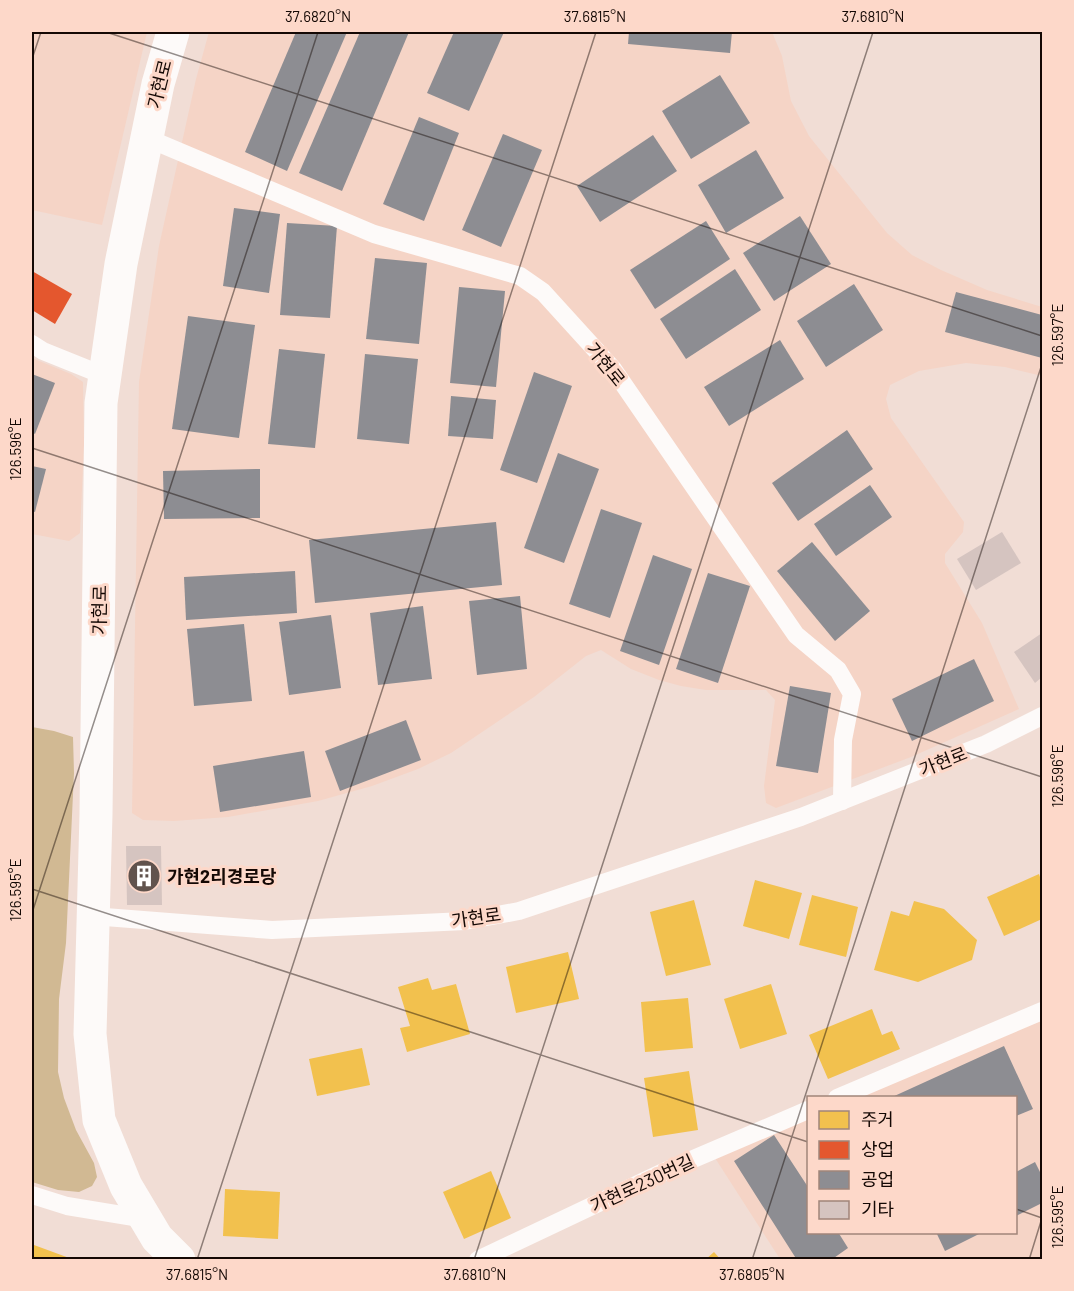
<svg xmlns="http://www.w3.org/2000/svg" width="1074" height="1291" font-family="Barlow,'Noto Sans KR',sans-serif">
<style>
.built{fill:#f5d4c6}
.forest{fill:#d1b993}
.homes{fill:#f2c14e}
.shops{fill:#e4572e}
.industry{fill:#8d8d92}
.building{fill:#d5c4c0}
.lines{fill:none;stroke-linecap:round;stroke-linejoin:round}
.lane{stroke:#fdfaf9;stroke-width:18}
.secondary{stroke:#fdfaf9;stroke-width:33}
.ticks{fill:none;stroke:#140804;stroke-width:1.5;stroke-opacity:0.45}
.labels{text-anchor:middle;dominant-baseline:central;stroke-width:6;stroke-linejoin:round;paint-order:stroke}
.street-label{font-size:18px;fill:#140804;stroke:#fdd8c9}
.poi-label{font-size:18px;font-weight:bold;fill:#140804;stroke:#fdd8c9;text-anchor:start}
.neatline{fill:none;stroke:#140804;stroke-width:2}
.ticks-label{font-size:15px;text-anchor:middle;fill:#140804}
</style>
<rect width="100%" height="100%" fill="#f1ddd5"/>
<g class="built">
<polygon points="32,32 147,32 102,225 32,210"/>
<polygon points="209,32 772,32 782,56 791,101 809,136 887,233 912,255 941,270 987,290 1042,307 1042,376 1005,367 966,363 919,371 890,385 886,399 891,418 964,522 963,532 945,554 945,563 982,623 1019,709 911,757 776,808 766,803 764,786 775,700 766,690 706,690 681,686 659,680 631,669 601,650 586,656 534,697 451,753 418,769 372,786 318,801 228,817 174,821 143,820 132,813 139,382 159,246 196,79"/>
<polygon points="32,358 71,374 83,382 84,443 80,533 69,541 32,534"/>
<polygon points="1042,1018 1042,1259 780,1259 715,1158 808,1118 808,1232 1016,1232 1016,1098 857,1097"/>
</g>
<polygon class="forest" points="32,727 54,731 73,737 74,773 66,943 59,999 58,1072 64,1098 76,1130 94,1163 97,1177 92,1186 79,1192 58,1190 32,1182"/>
<g class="homes">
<polygon points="1039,874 1042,883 1042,919 1004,936 987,897"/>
<polygon points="755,880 802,893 789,939 743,926"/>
<polygon points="812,895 858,907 846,957 799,945"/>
<polygon points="694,900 711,965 666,976 650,912"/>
<polygon points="914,901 944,909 977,940 972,960 918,982 874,970 891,911 909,916"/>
<polygon points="568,952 579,999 516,1013 506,967"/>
<polygon points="428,978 432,990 456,984 470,1034 407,1052 400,1028 410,1026 398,987"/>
<polygon points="771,984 787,1034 740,1049 724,999"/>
<polygon points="688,998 693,1048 645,1052 641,1002"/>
<polygon points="872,1009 882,1035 892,1031 900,1049 828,1079 809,1035"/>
<polygon points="362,1048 370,1085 317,1096 309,1059"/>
<polygon points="689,1071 698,1130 653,1137 644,1078"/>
<polygon points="491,1171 511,1218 464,1239 443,1192"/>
<polygon points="225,1189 280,1192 278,1239 223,1236"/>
<polygon points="34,1245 72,1259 72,1260 32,1260"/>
<polygon points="714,1252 721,1260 705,1260"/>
</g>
<polygon class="shops" points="32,271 72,294 55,324 32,310"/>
<g class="industry">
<polygon points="296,32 347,32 287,171 245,152"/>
<polygon points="360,32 409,32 342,191 299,173"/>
<polygon points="454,32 504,32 469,111 427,93"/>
<polygon points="629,32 732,32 730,53 628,44"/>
<polygon points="720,75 750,123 691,159 662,111"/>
<polygon points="419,117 459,133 424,221 383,204"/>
<polygon points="503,134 542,150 501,247 462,230"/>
<polygon points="653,135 677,171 600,222 577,186"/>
<polygon points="756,150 784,198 726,233 698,185"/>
<polygon points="234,208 280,214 269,293 223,286"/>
<polygon points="800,216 831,264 774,301 743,253"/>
<polygon points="706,221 730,259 655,309 630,270"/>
<polygon points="287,223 337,226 330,318 280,315"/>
<polygon points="375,258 427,263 419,344 366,339"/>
<polygon points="735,269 761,310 686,359 660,319"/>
<polygon points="854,284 883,330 826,367 797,321"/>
<polygon points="459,287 505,291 496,387 450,383"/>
<polygon points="956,292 1042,315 1042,358 945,332"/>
<polygon points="188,316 255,325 239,438 172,429"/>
<polygon points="780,340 804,379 729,426 704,387"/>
<polygon points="279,349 325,354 315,448 268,444"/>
<polygon points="365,354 418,359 409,444 357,439"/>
<polygon points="534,372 572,386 537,483 500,470"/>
<polygon points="32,374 55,383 35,434 32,432"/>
<polygon points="451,396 496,400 493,439 448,436"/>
<polygon points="847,430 873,469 798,521 772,483"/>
<polygon points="558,453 599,469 564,563 524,548"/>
<polygon points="32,466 46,469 35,512 32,511"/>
<polygon points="260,469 260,518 164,519 163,471"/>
<polygon points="870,485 892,517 836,556 814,524"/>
<polygon points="601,509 642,523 610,618 569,604"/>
<polygon points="496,522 502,585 315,603 309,540"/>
<polygon points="812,542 870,611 835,641 777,571"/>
<polygon points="653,555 692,569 659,665 620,651"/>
<polygon points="295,571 297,613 186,620 184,577"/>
<polygon points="708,573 750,586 718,683 676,669"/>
<polygon points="520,596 527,669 477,675 469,601"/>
<polygon points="423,606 432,679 378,685 370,613"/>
<polygon points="331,615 341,688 289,695 279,622"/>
<polygon points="244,624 252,701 194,706 187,629"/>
<polygon points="974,659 994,701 912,741 892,699"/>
<polygon points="790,686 831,693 818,773 776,766"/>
<polygon points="406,720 421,760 340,791 325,751"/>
<polygon points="304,751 311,797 220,812 213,766"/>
<polygon points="1004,1046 1033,1109 1016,1116 1016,1098 890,1098"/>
<polygon points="774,1135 808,1187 808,1232 838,1232 848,1248 831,1260 797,1260 734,1161"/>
<polygon points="1035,1162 1042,1176 1042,1203 1016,1216 1016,1172"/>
<polygon points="936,1232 983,1232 945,1251"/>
</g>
<g class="building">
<polygon points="1002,532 1021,563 976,590 957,559"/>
<polygon points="1042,633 1042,677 1035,683 1014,652"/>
<polygon points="126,846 161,846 162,905 127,905"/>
</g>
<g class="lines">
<g class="lane">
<polyline points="147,138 374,234 520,276 543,292 613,369 796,635 838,670 852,694 843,740 842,801"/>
<polyline points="32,344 43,351 105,376"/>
<polyline points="92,916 272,930 465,921 519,911 801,817 986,744 1042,716"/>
<polyline points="837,1098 1042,1011"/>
<polyline points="32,1195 67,1206 146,1219"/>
<polyline points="478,1260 670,1169 808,1110"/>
</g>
<polyline class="secondary" points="173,32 158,84 121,264 101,403 96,814 90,1034 99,1120 126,1186 157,1238 179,1260"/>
</g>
<path class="ticks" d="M 106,32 L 1042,336M 32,59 L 41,32M 32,448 L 1042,777M 32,889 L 808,1142M 32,913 L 318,32M 1016,1209 L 1042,1218M 197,1260 L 596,32M 474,1260 L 873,32M 752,1260 L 1042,364M 1029,1260 L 1042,1218"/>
<defs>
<symbol id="building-disc" viewBox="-11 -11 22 22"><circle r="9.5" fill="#61534d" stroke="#fdd8c9"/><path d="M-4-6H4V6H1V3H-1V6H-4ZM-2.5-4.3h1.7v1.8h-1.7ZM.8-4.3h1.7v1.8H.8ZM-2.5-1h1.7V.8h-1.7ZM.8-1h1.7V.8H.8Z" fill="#fff"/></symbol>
</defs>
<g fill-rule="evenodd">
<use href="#building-disc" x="125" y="857" width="38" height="38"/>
</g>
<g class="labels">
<g class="street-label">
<text transform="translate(159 84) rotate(-76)">가현로</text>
<text transform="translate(606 364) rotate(51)">가현로</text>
<text transform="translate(99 610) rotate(-89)">가현로</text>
<text transform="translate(943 761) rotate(-22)">가현로</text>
<text transform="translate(476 917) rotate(-8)">가현로</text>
<text transform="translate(642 1183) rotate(-25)">가현로230번길</text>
</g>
<g class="poi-label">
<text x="167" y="876">가현2리경로당</text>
</g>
</g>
<rect width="1074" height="1291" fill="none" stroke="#fdd8c9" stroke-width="66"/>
<rect x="807" y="1096" width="210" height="138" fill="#fdd8c9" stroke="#a0857a" stroke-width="1.5"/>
<rect x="819" y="1111" width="30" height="18" fill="#f2c14e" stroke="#a0857a" stroke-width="1.5"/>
<text x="861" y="1126" font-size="18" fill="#140804">주거</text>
<rect x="819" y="1141" width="30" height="18" fill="#e4572e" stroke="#a0857a" stroke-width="1.5"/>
<text x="861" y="1156" font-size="18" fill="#140804">상업</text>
<rect x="819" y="1171" width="30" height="18" fill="#8d8d92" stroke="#a0857a" stroke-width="1.5"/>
<text x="861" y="1186" font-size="18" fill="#140804">공업</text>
<rect x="819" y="1201" width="30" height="18" fill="#d5c4c0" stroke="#a0857a" stroke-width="1.5"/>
<text x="861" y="1216" font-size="18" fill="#140804">기타</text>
<rect x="33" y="33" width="1008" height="1225" class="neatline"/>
<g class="ticks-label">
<text x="318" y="22">37.6820°N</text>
<text x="595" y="22">37.6815°N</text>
<text x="873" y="22">37.6810°N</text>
<text transform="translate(1058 335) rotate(-90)" y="5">126.597°E</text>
<text transform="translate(16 449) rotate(-90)" y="5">126.596°E</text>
<text transform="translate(1058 776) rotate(-90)" y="5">126.596°E</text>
<text transform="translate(16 890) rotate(-90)" y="5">126.595°E</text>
<text transform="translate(1058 1217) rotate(-90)" y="5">126.595°E</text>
<text x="197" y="1280">37.6815°N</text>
<text x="475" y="1280">37.6810°N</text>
<text x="752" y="1280">37.6805°N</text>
</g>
</svg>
